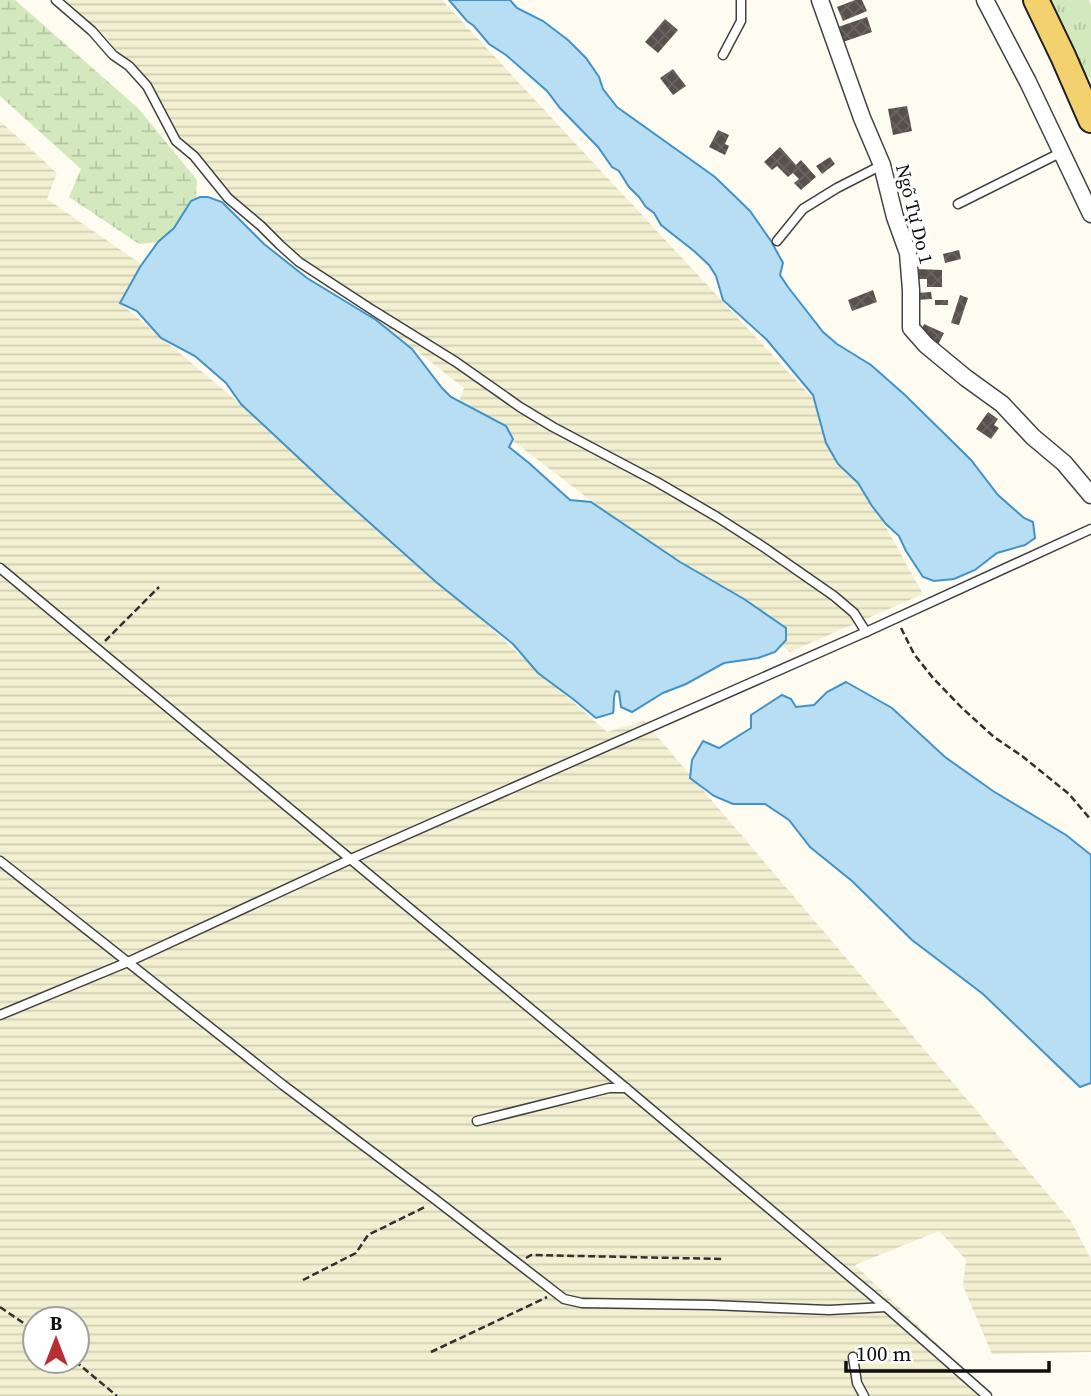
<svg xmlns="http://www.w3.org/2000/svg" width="1091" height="1396" font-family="'Source Serif 4',serif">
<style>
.farmland{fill:url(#farmland-rules);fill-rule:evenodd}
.grass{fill:url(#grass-tufts)}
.wetland{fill:url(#wetland-marsh)}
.water{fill:#b8def3;stroke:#4293c7;stroke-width:2}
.building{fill:url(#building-cross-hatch)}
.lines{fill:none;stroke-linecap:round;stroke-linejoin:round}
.lane-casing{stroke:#424242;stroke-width:11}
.street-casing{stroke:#424242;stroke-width:19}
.primary-casing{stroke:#202020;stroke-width:28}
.path{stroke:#313131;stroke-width:2.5;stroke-dasharray:7 3.5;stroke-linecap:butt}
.lane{stroke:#fff;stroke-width:8}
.street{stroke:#fff;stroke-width:16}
.primary{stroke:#f2d16e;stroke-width:24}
.labels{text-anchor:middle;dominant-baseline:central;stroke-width:7;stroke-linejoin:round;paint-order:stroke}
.street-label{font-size:19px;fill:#0f0f0f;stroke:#fff}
</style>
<defs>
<pattern id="farmland-rules" width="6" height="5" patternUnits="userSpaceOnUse" patternTransform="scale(1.75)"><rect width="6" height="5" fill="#f3f0d2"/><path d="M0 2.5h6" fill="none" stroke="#cfcdb3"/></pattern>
<pattern id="grass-tufts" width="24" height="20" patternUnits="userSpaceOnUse" patternTransform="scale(1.75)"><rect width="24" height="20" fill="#d3e8bc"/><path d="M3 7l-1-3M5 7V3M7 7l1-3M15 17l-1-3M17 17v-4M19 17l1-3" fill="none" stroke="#b4c6a0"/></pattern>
<pattern id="wetland-marsh" width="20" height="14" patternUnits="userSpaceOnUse" patternTransform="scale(1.75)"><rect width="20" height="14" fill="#d3e8bc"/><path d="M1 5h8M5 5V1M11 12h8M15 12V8" fill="none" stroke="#b4c6a0"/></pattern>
<pattern id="building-cross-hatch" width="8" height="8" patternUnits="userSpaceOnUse" patternTransform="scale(1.75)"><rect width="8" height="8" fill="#57504c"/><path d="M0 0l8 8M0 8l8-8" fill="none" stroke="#6a6561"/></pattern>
</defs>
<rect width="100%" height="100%" fill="#fefcf1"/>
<g class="farmland">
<polygon points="63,0 442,0 817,403 923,594 790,652 459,400 464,388 224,200 107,38"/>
<path d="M 0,121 L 57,173 L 47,199 L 141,264 L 120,303 L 321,472 L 511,647 L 607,732 L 644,721 L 1071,1221 L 1091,1259 L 1091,1352 L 992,1354 L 963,1286 L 966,1260 L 939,1231 L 855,1265 L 992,1396 L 0,1396 ZM 35,1319 L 77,1319 L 77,1361 L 35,1361 Z"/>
</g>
<polygon class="grass" points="1040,0 1089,0 1091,5 1091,80 1076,62"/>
<polygon class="wetland" points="0,0 15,0 138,108 197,180 196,198 187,212 159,242 139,244 69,197 81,169 0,96"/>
<g class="water">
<polygon points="449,0 510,0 517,8 543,21 568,40 586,58 599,77 603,89 617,107 715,177 750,211 771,241 783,263 780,275 788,287 823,332 837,344 871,365 905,395 971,460 998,495 1024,518 1033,522 1035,538 1025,545 997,553 975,570 954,579 934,581 923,577 906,551 899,536 886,524 872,506 858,483 838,464 826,443 813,395 767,340 723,300 716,276 709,265 694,251 661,225 654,213 646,207 639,197 629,187 619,171 612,167 598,147 560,108 547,91 506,55 489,44 474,26 467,21"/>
<path d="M 200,197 L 208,197 L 222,202 L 264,244 L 307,278 L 376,320 L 412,349 L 442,388 L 451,397 L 506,426 L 513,439 L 509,447 L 529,463 L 570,500 L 591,502 L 680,562 L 744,599 L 786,628 L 786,640 L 775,652 L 758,658 L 724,663 L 686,684 L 663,693 L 632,712 L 621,707 L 619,692 L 616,691 C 612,698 615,706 613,713 L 596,718 L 573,699 L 538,673 L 513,644 L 436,582 L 333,490 L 241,404 L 226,383 L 195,356 L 161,338 L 137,311 L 120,303 L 140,267 L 158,242 L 174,228 L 191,201 Z"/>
<polygon points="846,682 892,708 945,757 993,791 1066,835 1091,855 1091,1083 1080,1087 983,994 912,940 852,881 810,847 789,820 765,804 733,804 714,796 690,778 692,760 703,741 719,748 751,728 751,715 782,695 791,699 796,707 814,705 827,692"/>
</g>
<g class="building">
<polygon points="855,0 862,0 867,11 843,21 837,7"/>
<polygon points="867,17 872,32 843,42 838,27"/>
<polygon points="665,19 678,30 658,53 645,42"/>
<polygon points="673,69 686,86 673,95 660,78"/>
<polygon points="907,106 912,131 893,135 888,109"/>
<polygon points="718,130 729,135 725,144 729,146 725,155 709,147"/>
<polygon points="780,147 796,165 801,160 816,177 801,190 794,183 799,179 793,173 788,177 777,166 772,170 764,162"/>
<polygon points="830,157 835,164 822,174 816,166"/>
<polygon points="959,250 961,259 945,263 943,254"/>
<polygon points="917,269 942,270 942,287 927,287 927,279 917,279"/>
<polygon points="873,290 877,302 852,311 848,300"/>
<polygon points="931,292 932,299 915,300 915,293"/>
<polygon points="960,295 968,298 959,325 951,323"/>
<rect x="935" y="300" width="13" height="5"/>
<polygon points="924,324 944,333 935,351 919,337"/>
<polygon points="988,412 998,419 994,425 999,428 991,439 976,429"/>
</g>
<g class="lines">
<defs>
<g id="lane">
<polyline points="56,0 92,31 113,55 129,66 147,86 176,141 194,156 228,198 261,226 280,245 299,262 374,311 456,362 520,407 553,427 657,482 717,517 765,548 834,596 854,613 866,632"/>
<polyline points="723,55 741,21 741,0"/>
<polyline points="958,204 1062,152"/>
<polyline points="777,241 803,209 837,188 882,165"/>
<polyline points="0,568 626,1088 886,1307 987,1396"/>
<polyline points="0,861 283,1085 436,1200 564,1299 582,1303 711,1305 829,1310 886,1307"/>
<polyline points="0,1015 128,962 351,859 866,632 1091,529"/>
<polyline points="477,1121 609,1088 626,1088"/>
<polyline points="853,1357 857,1383 864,1396"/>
</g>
<g id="street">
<polyline points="820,0 862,118 882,165 895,217 908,253 911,290 911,328 926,345 966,378 1002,404 1033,437 1064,463 1091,495"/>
<polyline points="985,0 1028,82 1091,214"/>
</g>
<polyline id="primary" points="1036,0 1063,56 1091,120"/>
</defs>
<use href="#lane" class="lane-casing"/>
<use href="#street" class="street-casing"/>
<use href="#primary" class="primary-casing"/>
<g class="path">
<polyline points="901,628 914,654 933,678 962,708 994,737 1022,756 1069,794 1091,820"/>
<polyline points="105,641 159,587"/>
<polyline points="526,1258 531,1255 724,1259"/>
<polyline points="303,1280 356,1253 368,1235 427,1206"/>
<polyline points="0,1307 35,1331"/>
<polyline points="431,1352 547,1297"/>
<polyline points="75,1361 117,1396"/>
</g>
<use href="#lane" class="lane"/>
<use href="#street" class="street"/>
<use href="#primary" class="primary"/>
</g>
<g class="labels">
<g class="street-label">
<text transform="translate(915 214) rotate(76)">Ngõ Tự Do 1</text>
</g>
</g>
<g transform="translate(56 1340)"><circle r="33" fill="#ffffff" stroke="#9f9f9f" stroke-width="2"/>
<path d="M0-5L12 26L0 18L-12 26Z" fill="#b92d34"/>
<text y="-10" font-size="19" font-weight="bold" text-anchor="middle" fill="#0f0f0f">B</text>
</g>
<path d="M846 1361v10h203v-10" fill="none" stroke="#0f0f0f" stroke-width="3.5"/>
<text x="856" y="1361" font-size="21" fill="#0f0f0f" stroke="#ffffff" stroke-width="5" paint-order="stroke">100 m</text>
</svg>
